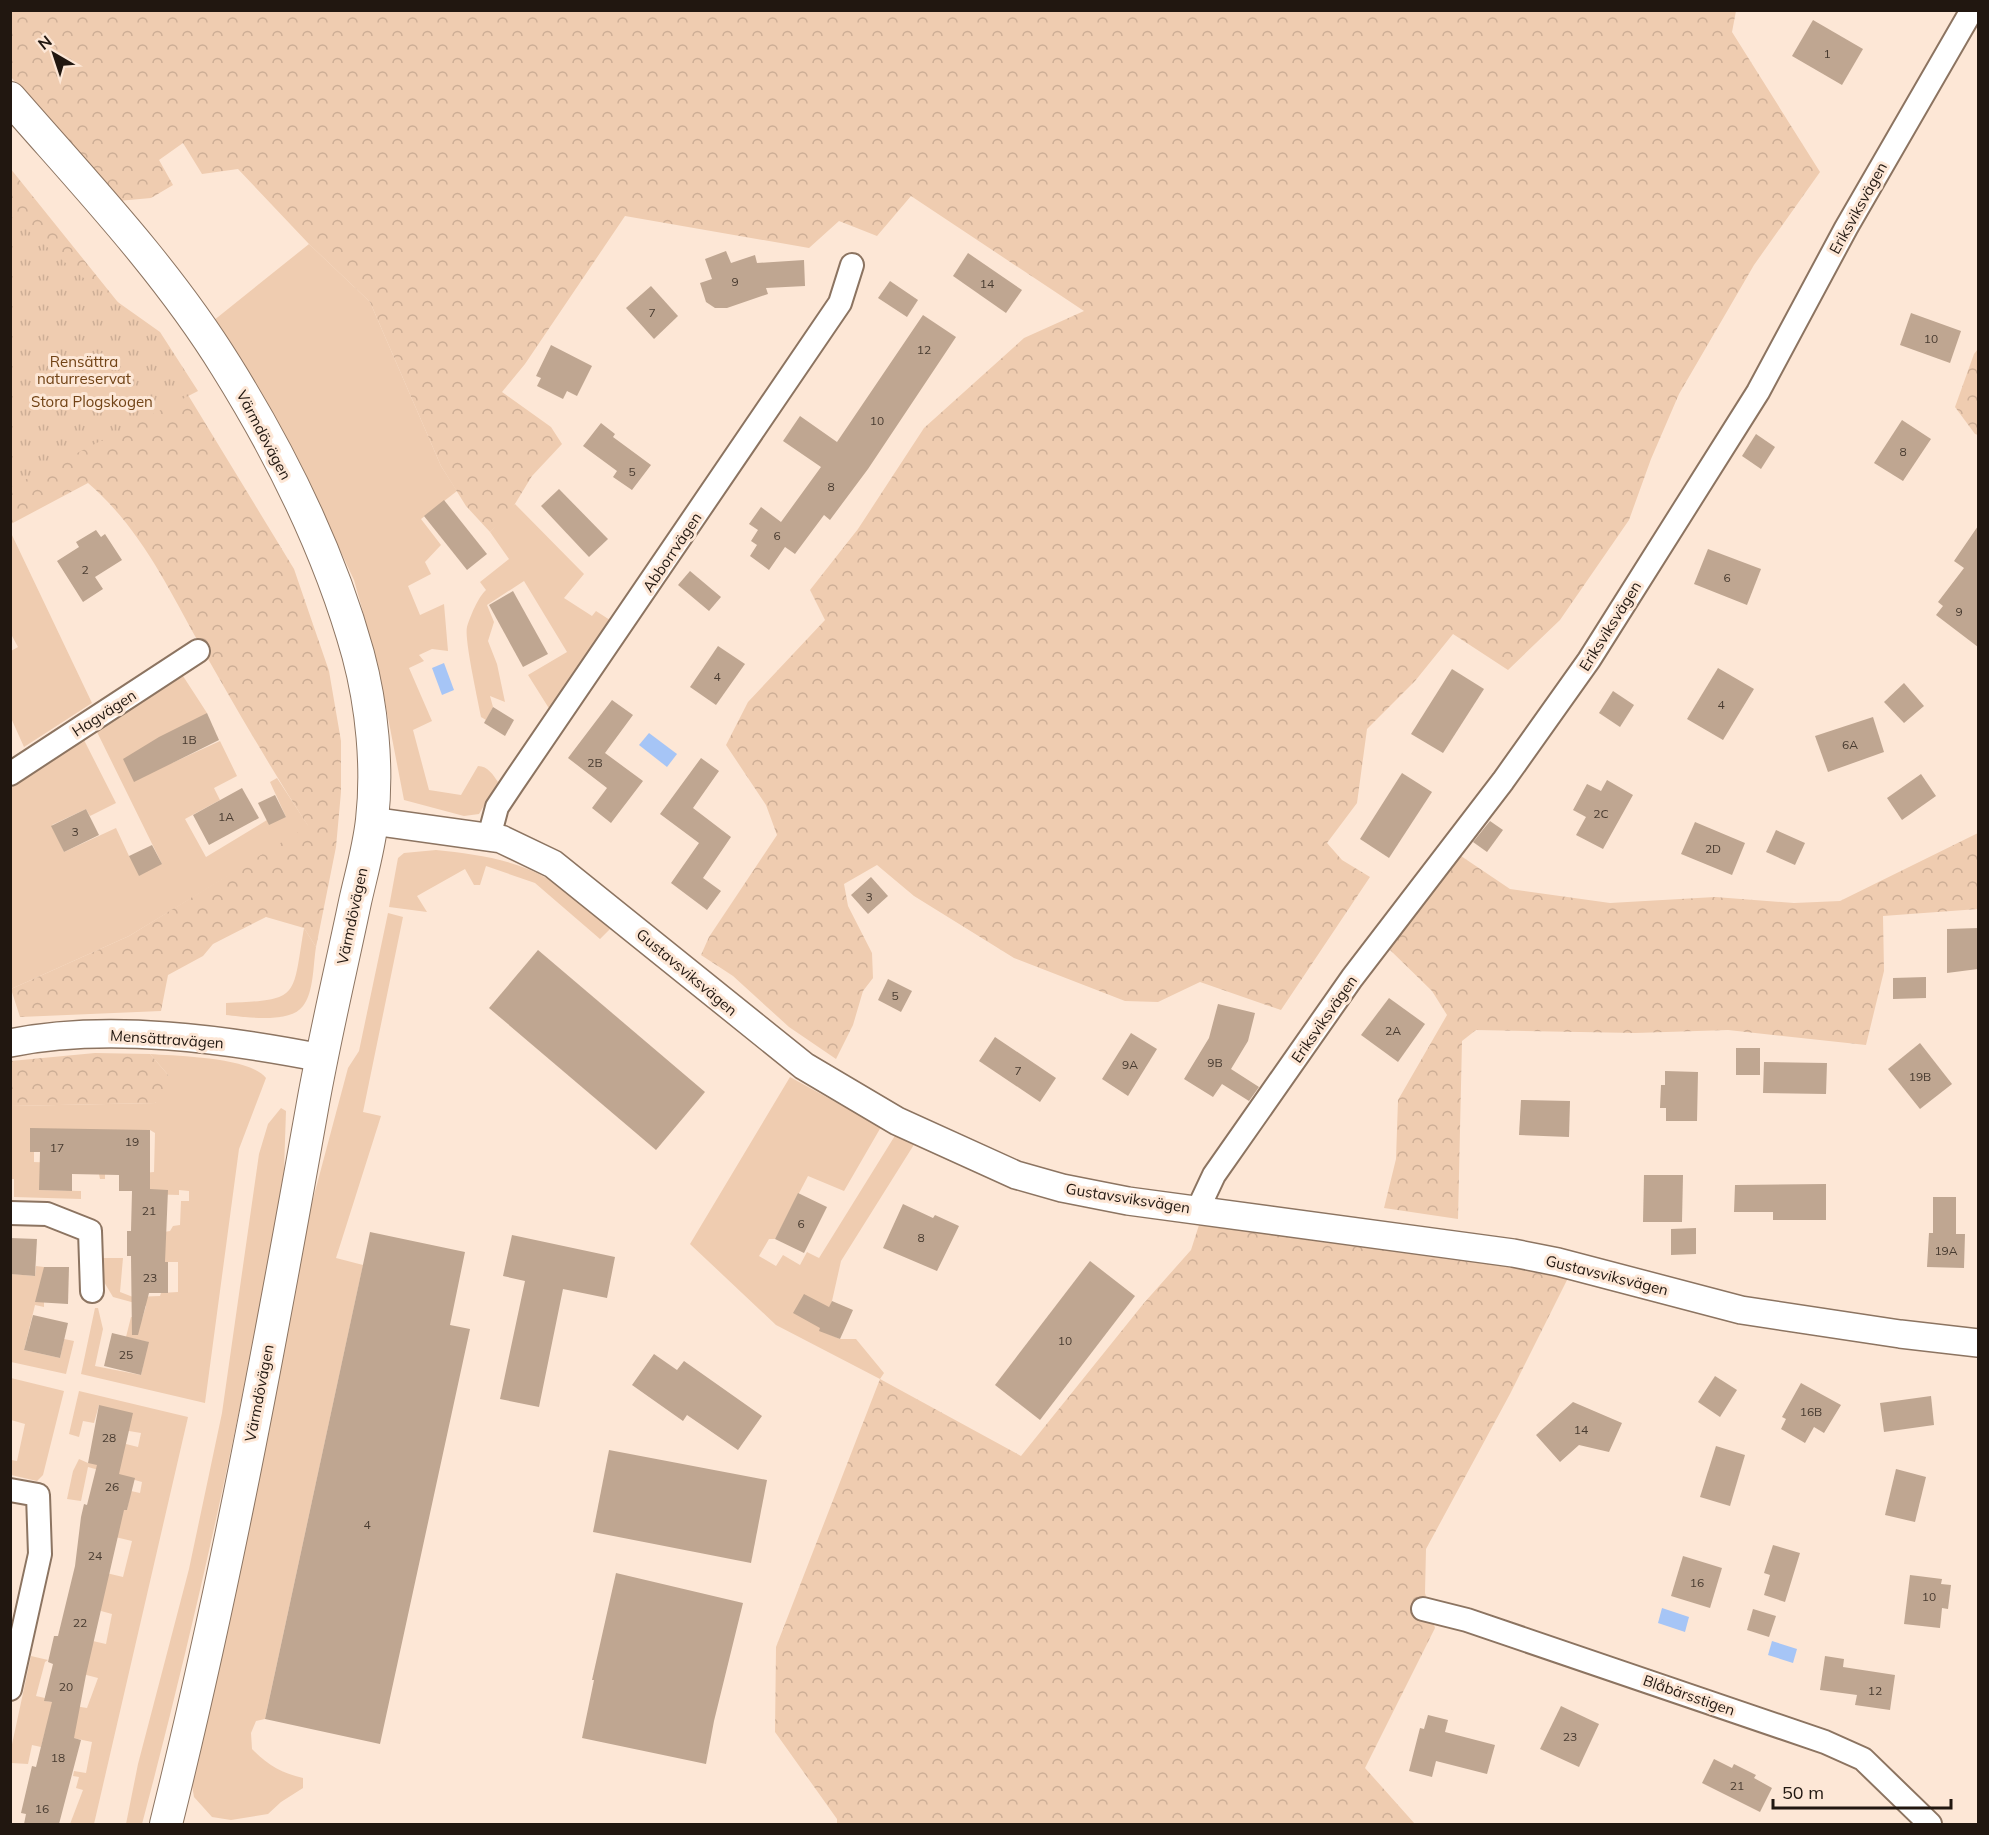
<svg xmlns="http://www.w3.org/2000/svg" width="1989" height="1835" font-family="Mulish,sans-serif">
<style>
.green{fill:#efccb0}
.forest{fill:url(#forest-crowns)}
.park{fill:url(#park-tufts)}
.water{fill:#a6c5f6}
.building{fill:#bfa691}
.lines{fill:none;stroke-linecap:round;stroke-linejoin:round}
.minor-casing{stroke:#8c7461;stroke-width:26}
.tertiary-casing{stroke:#8c7461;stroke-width:30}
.secondary-casing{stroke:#8c7461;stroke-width:34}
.minor{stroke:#fff;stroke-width:22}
.tertiary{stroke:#fff;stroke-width:27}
.secondary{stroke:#fff;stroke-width:32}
.labels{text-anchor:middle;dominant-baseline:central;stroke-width:6;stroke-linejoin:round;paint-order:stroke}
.number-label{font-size:12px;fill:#483b30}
.street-label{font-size:15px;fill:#211710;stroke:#fde7d6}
.park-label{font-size:15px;fill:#714316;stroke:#fde7d6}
</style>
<defs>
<pattern id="forest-crowns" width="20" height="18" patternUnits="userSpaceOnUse" patternTransform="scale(1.5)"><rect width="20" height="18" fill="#efccb0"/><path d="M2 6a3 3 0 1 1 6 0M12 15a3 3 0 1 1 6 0" fill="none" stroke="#cdae96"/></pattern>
<pattern id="park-tufts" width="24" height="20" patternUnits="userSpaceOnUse" patternTransform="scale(1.5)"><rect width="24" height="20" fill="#efccb0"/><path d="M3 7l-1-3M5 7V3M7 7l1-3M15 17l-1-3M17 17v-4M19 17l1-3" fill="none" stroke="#cdae96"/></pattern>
</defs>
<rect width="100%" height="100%" fill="#fde7d6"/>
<g class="green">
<path d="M 309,244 L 370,302 L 441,466 L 457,491 L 421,519 L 441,545 L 425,562 L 431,574 L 408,586 L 420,615 L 444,604 L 448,651 L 432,649 L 419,655 L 424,661 L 409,668 L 432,721 L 413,730 L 429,790 L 461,795 L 478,766 C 488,766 493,775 498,782 L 479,814 L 464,816 L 404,800 L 378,666 L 354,580 L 331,531 L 213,321 Z"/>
<path d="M 515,504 L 584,574 L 564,598 L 592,616 L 596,611 L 613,622 L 550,710 L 528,675 L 567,652 L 524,581 L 487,605 L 494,622 L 488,641 L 497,664 L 505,702 L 490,696 L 493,707 L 486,720 L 481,717 C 478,701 464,638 467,627 C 470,617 478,597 486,590 L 480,582 L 509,559 L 490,532 Z"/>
<polygon points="11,533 92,703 24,747 11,718 11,651 18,647 11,634"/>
<polygon points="183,676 207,713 172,763 220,741 237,776 214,788 220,800 185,819 206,857 267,820 286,817 270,782 277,778 309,827 129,936 11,989 11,788 84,740 116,803 90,816 86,809 52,825 64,852 116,828 129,856 162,864 97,732"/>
<path d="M 436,850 C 474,854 514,859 548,879 C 570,892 590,912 610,929 L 600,939 L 535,883 L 486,866 L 480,885 L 474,885 L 465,869 L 417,896 L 427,912 L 389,907 L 398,858 L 404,853 Z"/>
<path d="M 388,913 L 403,917 L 363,1112 L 381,1116 L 336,1258 L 363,1265 L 265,1719 L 256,1721 L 251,1733 L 252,1749 C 268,1765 281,1773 303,1778 L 303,1788 L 281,1802 L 268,1814 L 231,1820 L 212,1817 L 194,1797 L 192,1785 L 209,1714 L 305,1229 L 348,1068 L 359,1051 Z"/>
<path d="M 304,928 L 316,947 C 313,965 314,992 303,1006 C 290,1024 245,1017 226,1015 L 226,1003 C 301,1000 292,998 304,928 Z"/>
<path d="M 150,1054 C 176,1056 250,1057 266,1078 L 239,1149 L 205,1403 L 81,1374 L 95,1308 L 98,1308 L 103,1329 L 95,1366 L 141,1375 L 148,1342 L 126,1337 L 131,1317 L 142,1319 L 146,1306 L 113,1297 L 101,1277 L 100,1258 L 123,1258 L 120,1292 L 133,1297 L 160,1296 L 161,1293 L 178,1292 L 178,1262 L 131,1262 L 158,1233 L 170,1231 L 173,1226 L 180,1225 L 181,1201 L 189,1201 L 189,1191 L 179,1190 L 179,1195 L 143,1194 L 143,1173 L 154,1172 L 155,1133 L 150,1130 L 114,1130 L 105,1150 L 105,1179 L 100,1179 L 99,1174 L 30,1128 L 30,1152 L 34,1152 L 34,1162 L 57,1163 L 39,1190 L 81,1191 L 81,1199 L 14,1197 L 14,1179 L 10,1179 L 10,1106 L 155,1103 L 169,1076 Z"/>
<polygon points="790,1077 881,1127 844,1191 808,1176 775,1239 769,1239 759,1256 776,1266 783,1255 800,1265 807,1252 819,1258 896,1134 915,1143 841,1261 832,1301 820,1330 840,1339 856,1339 884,1373 880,1379 776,1325 690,1244"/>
<path d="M 281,1108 L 286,1111 L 284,1170 C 247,1390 199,1609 142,1824 L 126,1824 L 138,1764 L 189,1569 L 222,1413 L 259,1154 L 268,1124 Z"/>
<polygon points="36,1266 44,1267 44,1307 35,1305 24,1350 60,1358 64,1339 74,1341 66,1374 11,1362 11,1274 35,1276"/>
<polygon points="11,1378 64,1391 43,1475 37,1481 11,1475 11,1460 17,1461 25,1424 11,1420"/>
<polygon points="79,1391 188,1417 94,1824 70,1824 83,1790 76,1788 79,1777 73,1776 74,1771 86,1773 92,1742 45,1732 41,1747 32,1745 28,1764 11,1763 11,1749 31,1656 48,1660 45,1662 36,1696 45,1698 45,1701 87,1708 98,1678 67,1670 75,1637 106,1644 112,1614 101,1611 101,1608 68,1600 94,1570 123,1577 132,1541 111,1536 105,1505 127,1510 131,1491 140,1493 142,1482 88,1467 81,1501 67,1499 73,1471 79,1459 88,1463 126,1444 138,1447 141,1433 129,1431 99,1405 94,1423 83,1421 79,1437 69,1434"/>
</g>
<g class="forest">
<polygon points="10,11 1736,11 1732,32 1820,172 1754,265 1679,394 1651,459 1629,520 1560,620 1508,670 1453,634 1415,681 1367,729 1357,803 1327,843 1342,860 1370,877 1281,1010 1200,982 1158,1002 1125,1001 1014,958 914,896 877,865 844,884 848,906 872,953 873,978 863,991 853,1025 836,1059 789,1027 733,976 701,955 709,937 777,835 766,805 726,745 748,702 825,620 810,590 858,529 924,428 1024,338 1084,311 911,196 877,236 839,221 809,248 625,216 525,364 502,392 551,427 562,444 532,476 510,512 490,532 466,506 441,466 370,302 309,244 238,169 202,174 183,143 159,160 173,185 151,198 118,201 11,77"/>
<path d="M 10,168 L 174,372 L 294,569 L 329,671 L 341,741 L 341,792 L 336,847 L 316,947 L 304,928 L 266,917 L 213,944 L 203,956 L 168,975 L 161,1011 L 20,1017 L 11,989 L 129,936 L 308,826 C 270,767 234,705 199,643 C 166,584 140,528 88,483 L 11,524 Z"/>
<polygon points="1978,349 1978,435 1975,434 1955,407 1974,354"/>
<polygon points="1978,833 1978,909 1883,916 1884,971 1866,1045 1728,1030 1635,1033 1476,1030 1462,1041 1458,1219 1384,1208 1396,1159 1398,1100 1447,1015 1432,991 1389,949 1461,856 1510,889 1610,903 1715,897 1794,903 1840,901"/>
<polygon points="95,1053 150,1054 169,1076 176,1079 155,1103 11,1106 11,1061"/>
<polygon points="1207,1222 1502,1261 1569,1276 1510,1394 1426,1549 1425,1593 1435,1628 1365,1768 1415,1824 837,1824 837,1819 775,1732 776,1647 880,1379 1021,1456 1144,1303 1191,1250 1199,1225"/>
</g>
<polygon class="park" points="11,216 81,276 160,332 198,391 11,487"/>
<g class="water">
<polygon points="444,663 454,690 442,695 432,668"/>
<polygon points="649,733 677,754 667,767 639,745"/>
<polygon points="1662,1608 1689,1617 1685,1632 1658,1623"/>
<polygon points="1772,1641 1797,1649 1793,1663 1768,1655"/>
</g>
<g class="building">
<polygon points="1813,20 1863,49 1842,85 1792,56"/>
<polygon points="726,251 731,263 755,255 757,263 804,260 805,286 766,288 768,294 727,308 715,308 706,302 700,283 712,279 705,259"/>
<polygon points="968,253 1022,290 1006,313 953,276"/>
<polygon points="890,281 918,300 907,317 878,298"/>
<polygon points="651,286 678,316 654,339 626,308"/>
<polygon points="1911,313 1961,331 1950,363 1900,345"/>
<polygon points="923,315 956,337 868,469 830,520 824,515 795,554 785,547 769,570 750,556 757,545 751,541 758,530 749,524 761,507 781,522 821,467 783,441 800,416 837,442"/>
<polygon points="551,345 592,366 577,396 567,391 563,399 537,386 541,378 536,376"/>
<polygon points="1902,420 1931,439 1903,481 1874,463"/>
<polygon points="601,423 615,434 613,437 651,465 632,490 613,477 617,471 583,446"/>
<polygon points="1756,434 1775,447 1761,469 1742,456"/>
<polygon points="559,489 608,539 589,557 541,506"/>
<polygon points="444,500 487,554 467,570 424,516"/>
<polygon points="1978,526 1978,647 1936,615 1943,606 1938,602 1964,568 1954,561"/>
<polygon points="96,530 101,537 105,534 122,560 95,577 103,589 83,602 57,561 79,547 76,542"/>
<polygon points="1708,549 1761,569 1747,605 1694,584"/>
<polygon points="690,571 721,597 709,611 678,585"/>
<polygon points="513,591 548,654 523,667 489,605"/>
<polygon points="718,646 745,664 716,705 690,687"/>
<polygon points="1718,668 1754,689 1723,740 1687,719"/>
<polygon points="1452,669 1484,689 1443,753 1411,734"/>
<polygon points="1904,683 1924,706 1904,723 1884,702"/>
<polygon points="1613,691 1634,705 1620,727 1599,713"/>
<polygon points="612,700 633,715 605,753 643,781 611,823 592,808 607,788 568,758"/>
<polygon points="493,707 514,720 505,736 484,723"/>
<polygon points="207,713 219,740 134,782 123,759 159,737"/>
<polygon points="1873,717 1884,752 1828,772 1815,736"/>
<polygon points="701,758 719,771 693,808 731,837 703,878 721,891 707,910 671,883 699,843 660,814"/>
<polygon points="1402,773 1432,792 1389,858 1360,839"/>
<polygon points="1921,774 1936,796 1902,820 1887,798"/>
<polygon points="1607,780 1633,795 1603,849 1576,835 1586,817 1573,810 1587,784 1601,791"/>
<polygon points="242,788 259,818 209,845 193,815"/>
<polygon points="275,795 286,817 269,825 258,803"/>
<polygon points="86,809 99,835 64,852 51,826"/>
<polygon points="1490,821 1503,830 1487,852 1473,842"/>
<polygon points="1695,822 1745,843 1732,875 1681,854"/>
<polygon points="1776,830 1805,843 1795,865 1766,852"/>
<polygon points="152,845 162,864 139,876 129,856"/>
<polygon points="871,877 888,896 868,914 851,895"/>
<polygon points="1978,928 1978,969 1947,973 1947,929"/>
<polygon points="538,950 705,1092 656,1150 489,1008"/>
<polygon points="1926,977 1926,998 1893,999 1893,978"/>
<polygon points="888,979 912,991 901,1012 878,1000"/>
<polygon points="1389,998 1425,1024 1398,1062 1361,1035"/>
<polygon points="1218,1004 1255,1013 1248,1041 1231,1069 1259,1087 1249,1101 1222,1084 1213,1097 1184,1079 1209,1038"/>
<polygon points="1131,1033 1157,1049 1128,1096 1102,1079"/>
<polygon points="995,1037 1056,1078 1040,1102 979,1061"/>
<polygon points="1920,1043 1952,1084 1920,1109 1888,1069"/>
<rect x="1736" y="1048" width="24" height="27"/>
<polygon points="1764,1062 1827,1063 1826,1094 1763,1093"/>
<polygon points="1665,1071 1698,1072 1697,1121 1666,1121 1666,1108 1660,1108 1661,1085 1665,1085"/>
<polygon points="1521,1100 1570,1101 1569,1137 1519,1135"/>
<polygon points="30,1128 150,1130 150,1189 168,1190 165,1262 168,1262 168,1293 149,1293 138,1335 132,1335 131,1256 127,1256 127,1231 131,1231 132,1191 119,1191 119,1175 72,1174 72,1191 39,1190 40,1152 30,1152"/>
<polygon points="1644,1175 1683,1175 1682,1222 1643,1222"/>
<polygon points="1826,1184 1826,1220 1773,1220 1773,1212 1734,1212 1735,1185"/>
<polygon points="798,1193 827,1207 804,1253 775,1239"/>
<polygon points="1933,1197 1956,1197 1956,1234 1965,1234 1964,1268 1927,1267 1929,1233 1933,1233"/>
<polygon points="903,1204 933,1218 935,1215 959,1226 937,1271 883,1248"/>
<polygon points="1696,1228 1696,1254 1671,1255 1671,1229"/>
<polygon points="370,1232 465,1252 450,1325 470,1329 380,1744 265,1719"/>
<polygon points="512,1235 615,1257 607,1298 563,1289 539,1407 500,1399 525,1281 503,1276"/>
<polygon points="10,1238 37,1239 35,1276 10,1274"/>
<polygon points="1090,1261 1135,1296 1040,1420 995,1385"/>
<polygon points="44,1267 69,1267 68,1304 35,1302"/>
<polygon points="804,1294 829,1307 832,1301 853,1310 840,1339 819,1331 820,1328 793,1313"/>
<polygon points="33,1315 68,1323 60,1358 24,1350"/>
<polygon points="112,1333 149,1342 141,1375 104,1366"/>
<polygon points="654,1354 677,1370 684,1361 762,1416 738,1450 687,1415 683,1421 632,1385"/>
<polygon points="1715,1376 1737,1390 1720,1417 1698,1402"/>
<polygon points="1801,1383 1841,1405 1824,1433 1814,1427 1805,1443 1781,1429 1786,1419 1782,1417"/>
<polygon points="1931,1396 1934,1425 1884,1432 1880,1403"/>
<polygon points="1573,1402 1622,1423 1609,1452 1579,1445 1560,1462 1536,1435"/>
<polygon points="99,1405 133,1413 119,1474 135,1478 127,1510 124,1510 86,1675 74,1738 81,1740 59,1824 24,1824 26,1814 21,1813 32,1766 36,1767 52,1702 44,1701 53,1664 48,1662 54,1636 58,1636 75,1566 81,1517 84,1504 87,1505 97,1465 88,1463"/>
<polygon points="1716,1446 1745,1455 1730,1506 1700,1497"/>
<polygon points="609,1450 767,1480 751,1563 593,1532"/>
<polygon points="1896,1469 1926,1477 1915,1522 1885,1515"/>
<polygon points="1773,1545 1800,1553 1785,1602 1764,1595 1770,1575 1764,1573"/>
<polygon points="1683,1556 1722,1568 1710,1608 1671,1596"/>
<polygon points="616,1573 743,1603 714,1721 706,1764 582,1738 594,1680 592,1680"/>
<polygon points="1910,1575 1942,1579 1941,1584 1951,1585 1948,1609 1942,1608 1940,1628 1904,1624"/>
<polygon points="1753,1609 1776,1616 1769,1637 1747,1630"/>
<polygon points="1825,1656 1844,1659 1843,1667 1895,1675 1890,1710 1855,1705 1857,1695 1820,1690"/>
<polygon points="1561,1706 1599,1724 1579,1767 1540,1749"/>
<polygon points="1428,1715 1448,1720 1445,1732 1495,1745 1487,1774 1436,1761 1432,1777 1409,1771 1420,1728 1424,1729"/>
<polygon points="1714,1759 1732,1768 1734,1764 1756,1775 1754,1778 1772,1788 1760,1812 1702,1783"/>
</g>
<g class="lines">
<defs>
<g id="minor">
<polyline points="10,774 198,651"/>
<polyline points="489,837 497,807 513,783 840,303 852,265"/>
<polyline points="1198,1209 1214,1175 1352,978 1503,781 1589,660 1758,392 1846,228 1972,10"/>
<polyline points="10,1213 47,1214 90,1231 92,1291"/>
<polyline points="10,1490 38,1495 40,1554 10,1689"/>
<polyline points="1423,1609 1467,1620 1825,1742 1863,1759 1930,1824"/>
</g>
<g id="tertiary">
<polyline points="372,821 501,839 553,864 804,1066 897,1121 1016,1175 1062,1188 1128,1201 1513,1253 1558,1262 1741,1310 1900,1334 1978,1343"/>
<path d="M 10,1043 C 108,1023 225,1039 322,1058"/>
</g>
<path id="secondary" d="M 10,98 C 85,184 166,269 226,366 C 281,454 330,553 358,654 C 372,706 378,767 372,820 C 369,848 361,875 355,902 C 341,969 325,1036 313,1103 C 270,1345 225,1587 166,1824"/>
</defs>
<use href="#minor" class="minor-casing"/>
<use href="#tertiary" class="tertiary-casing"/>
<use href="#secondary" class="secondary-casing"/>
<use href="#minor" class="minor"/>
<use href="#tertiary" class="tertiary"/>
<use href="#secondary" class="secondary"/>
</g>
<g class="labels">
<g class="number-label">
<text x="1827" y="53">1</text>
<text x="735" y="281">9</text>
<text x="987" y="283">14</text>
<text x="652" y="312">7</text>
<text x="1931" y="338">10</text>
<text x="924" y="349">12</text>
<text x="877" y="420">10</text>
<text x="1903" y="451">8</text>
<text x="632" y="471">5</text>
<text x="831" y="486">8</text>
<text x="777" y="535">6</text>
<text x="85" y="569">2</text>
<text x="1727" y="577">6</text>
<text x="1959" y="611">9</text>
<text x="717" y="676">4</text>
<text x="1721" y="704">4</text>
<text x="189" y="739">1B</text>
<text x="1850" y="744">6A</text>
<text x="595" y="762">2B</text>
<text x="1601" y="813">2C</text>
<text x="226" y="816">1A</text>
<text x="75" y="831">3</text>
<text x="1713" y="848">2D</text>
<text x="869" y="896">3</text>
<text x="895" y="995">5</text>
<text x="1393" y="1030">2A</text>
<text x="1215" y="1062">9B</text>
<text x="1130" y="1064">9A</text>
<text x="1018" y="1070">7</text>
<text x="1920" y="1076">19B</text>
<text x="132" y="1141">19</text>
<text x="57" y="1147">17</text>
<text x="149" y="1210">21</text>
<text x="801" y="1223">6</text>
<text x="921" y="1237">8</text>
<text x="1946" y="1250">19A</text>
<text x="150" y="1277">23</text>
<text x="1065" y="1340">10</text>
<text x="126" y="1354">25</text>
<text x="1811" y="1411">16B</text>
<text x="1581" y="1429">14</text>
<text x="109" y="1437">28</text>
<text x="112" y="1486">26</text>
<text x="367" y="1524">4</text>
<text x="95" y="1555">24</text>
<text x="1697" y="1582">16</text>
<text x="1929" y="1596">10</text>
<text x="80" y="1622">22</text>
<text x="66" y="1686">20</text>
<text x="1875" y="1690">12</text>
<text x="1570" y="1736">23</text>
<text x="58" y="1757">18</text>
<text x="1737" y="1785">21</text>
<text x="42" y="1808">16</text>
</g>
<g class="street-label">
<text transform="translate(1858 208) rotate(-61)">Eriksviksvägen</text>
<text transform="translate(264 435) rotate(62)">Värmdövägen</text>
<text transform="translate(672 552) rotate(-56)">Abborrvägen</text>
<text transform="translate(1610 626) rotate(-58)">Eriksviksvägen</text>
<text transform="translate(104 713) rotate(-33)">Hagvägen</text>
<text transform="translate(352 916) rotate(-78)">Värmdövägen</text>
<text transform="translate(687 972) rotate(40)">Gustavsviksvägen</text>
<text transform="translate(1324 1019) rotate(-55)">Eriksviksvägen</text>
<text transform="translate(167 1039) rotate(4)">Mensättravägen</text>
<text transform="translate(1128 1198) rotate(9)">Gustavsviksvägen</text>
<text transform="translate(1607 1275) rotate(14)">Gustavsviksvägen</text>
<text transform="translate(259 1393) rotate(-79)">Värmdövägen</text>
<text transform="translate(1689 1695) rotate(19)">Blåbärsstigen</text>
</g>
<g class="park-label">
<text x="84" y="361">Rensättra<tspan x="84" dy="17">naturreservat</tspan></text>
<text x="92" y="401">Stora Plogskogen</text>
</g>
</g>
<rect width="1989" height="1835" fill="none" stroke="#211710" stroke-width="24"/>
<g transform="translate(54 54) rotate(321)" stroke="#fde7d6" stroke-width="4.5" paint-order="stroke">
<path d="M0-4.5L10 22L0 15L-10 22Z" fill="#211710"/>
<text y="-9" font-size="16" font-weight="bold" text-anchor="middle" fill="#211710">N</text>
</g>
<path d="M1773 1799v9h178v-9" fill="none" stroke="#211710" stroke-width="3"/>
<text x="1782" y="1799" font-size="18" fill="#211710" stroke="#fde7d6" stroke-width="4.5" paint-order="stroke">50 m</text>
</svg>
